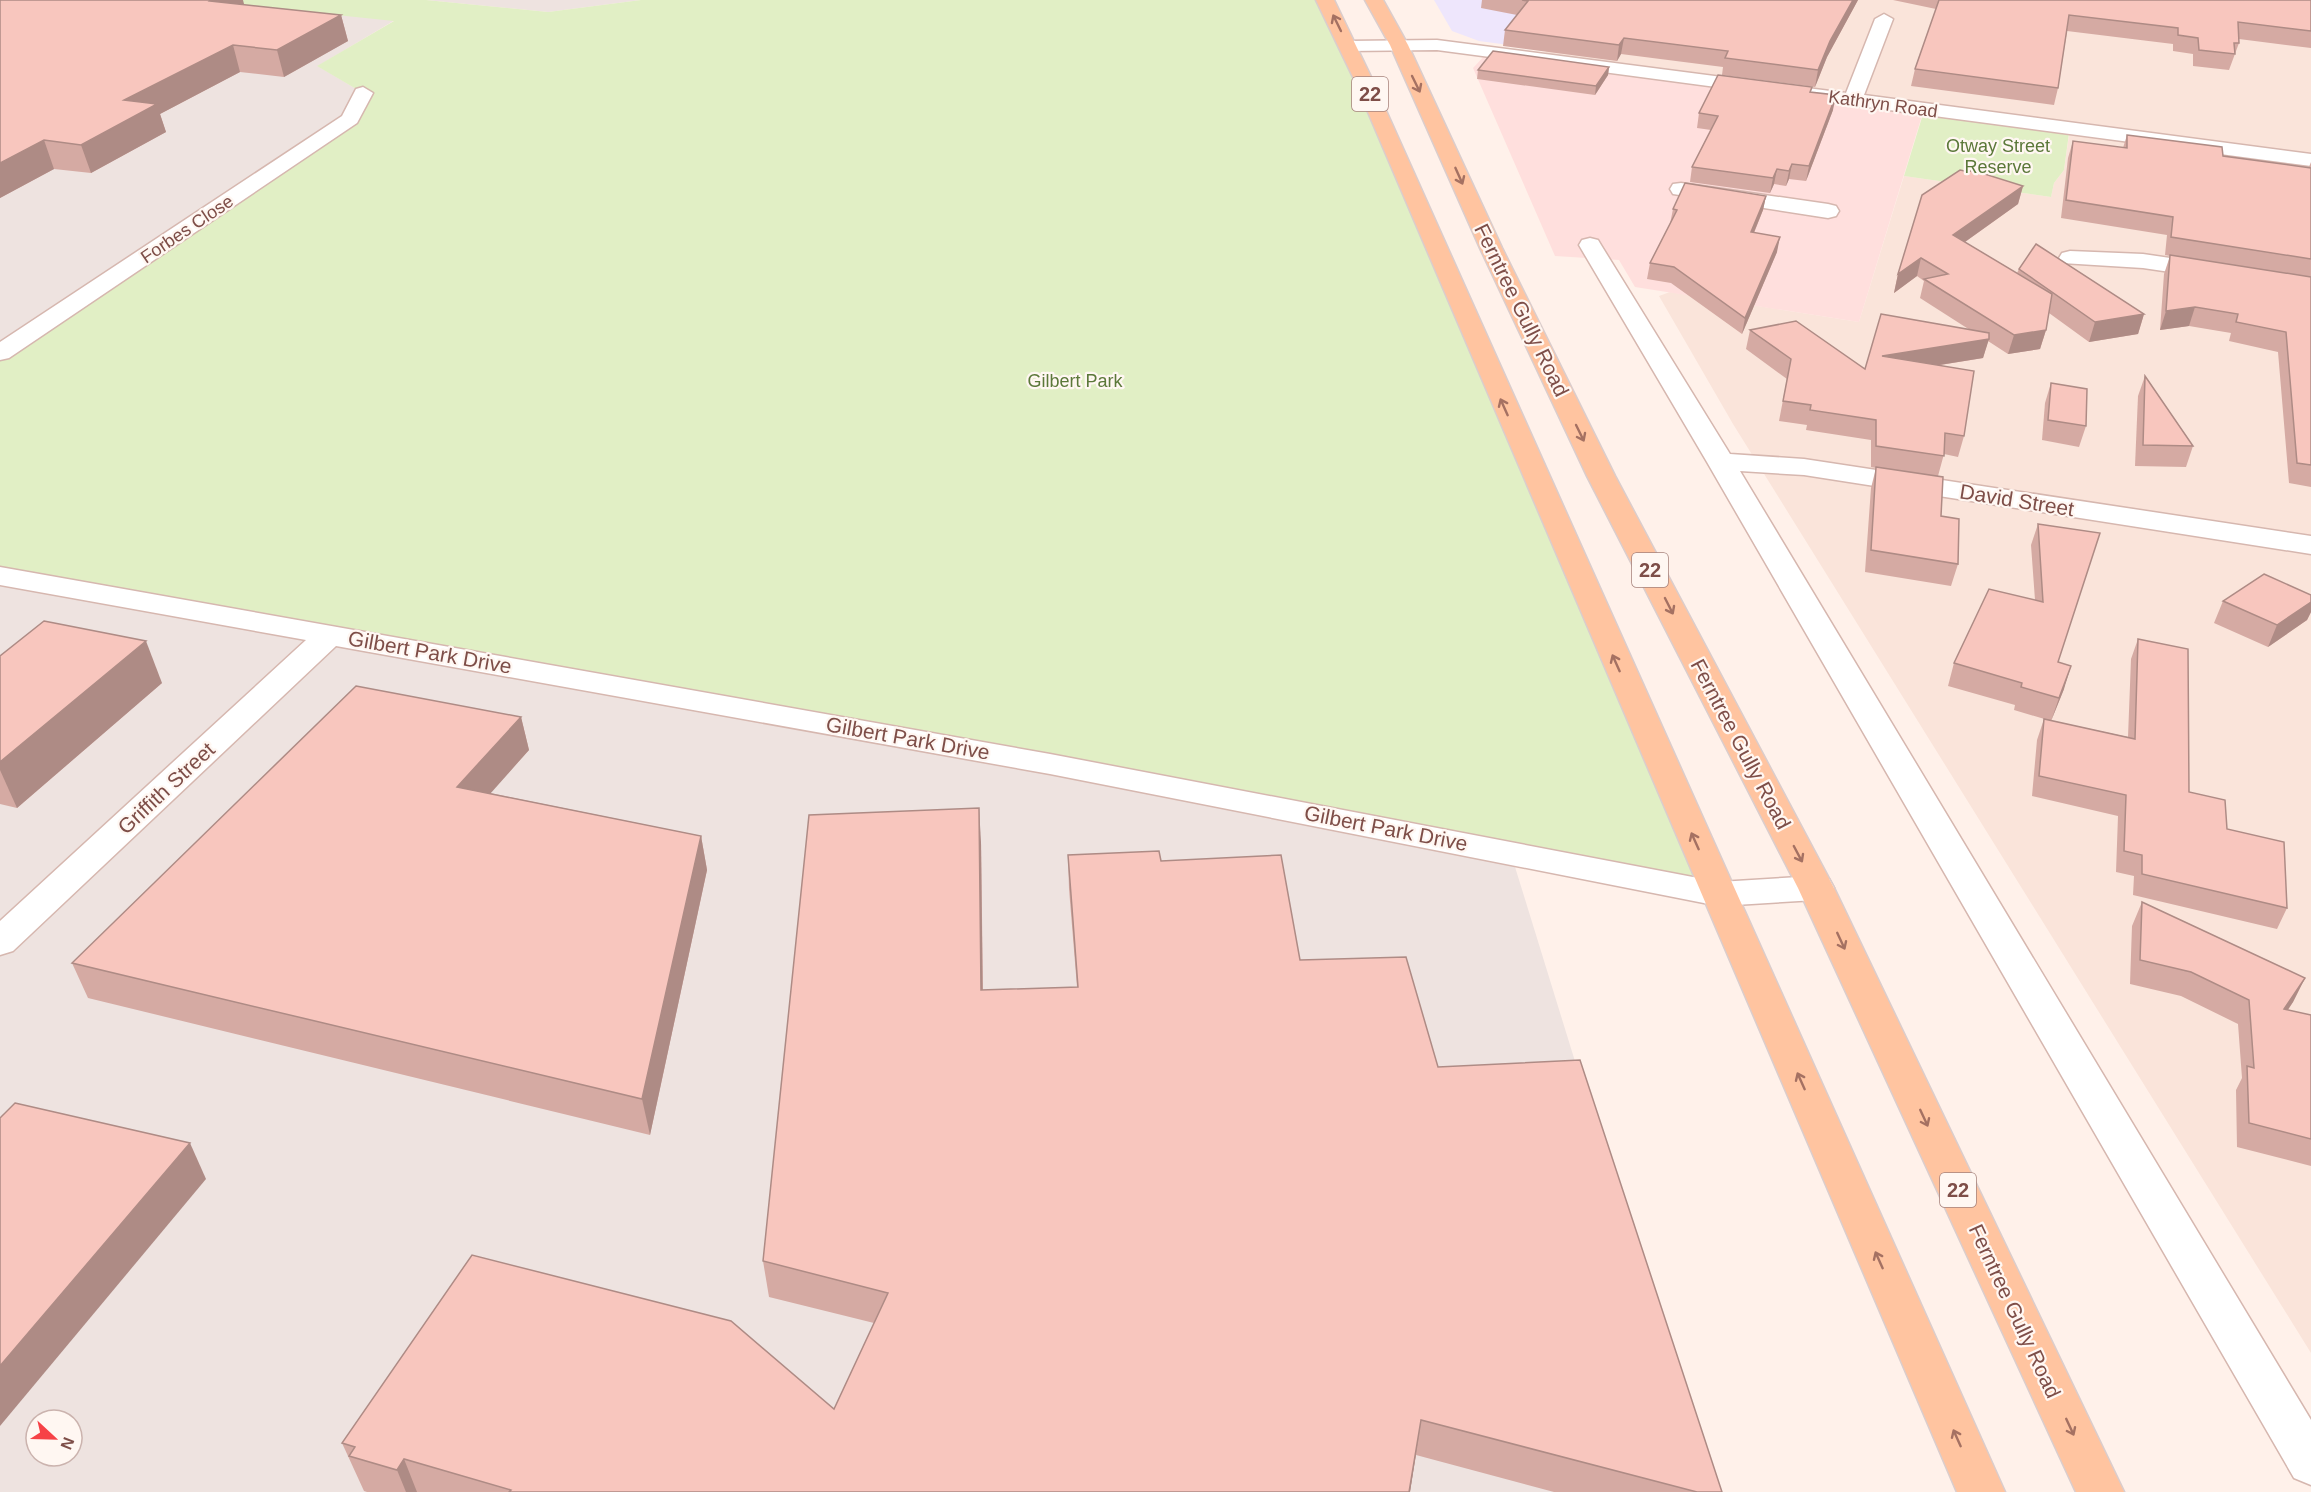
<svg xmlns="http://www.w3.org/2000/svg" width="2311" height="1492" font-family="Helvetica,sans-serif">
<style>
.residential{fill:#fae4da}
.commercial{fill:#ffdfdd}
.industrial{fill:#eee3e0;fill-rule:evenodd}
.education{fill:#eee6fc}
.green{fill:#e1efc5}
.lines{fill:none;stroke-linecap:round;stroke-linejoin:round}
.minor-casing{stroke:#d6b7af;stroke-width:3}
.major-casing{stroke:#dbcdcc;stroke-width:3}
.minor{fill:#fff;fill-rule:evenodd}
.major{fill:#ffc4a0;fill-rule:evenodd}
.wall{fill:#d5aaa3}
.shaded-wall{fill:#ae8b85}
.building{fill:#f8c6be;stroke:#ae8b85;stroke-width:1.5}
.oneway{stroke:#a57162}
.labels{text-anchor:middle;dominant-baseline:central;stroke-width:4.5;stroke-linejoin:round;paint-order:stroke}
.far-street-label{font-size:18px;fill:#7e4e48;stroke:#fff7f2}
.far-park-label{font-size:18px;fill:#5b7839;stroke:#fff7f2}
.shield{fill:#fff7f2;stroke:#a5817b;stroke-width:1.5}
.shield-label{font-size:20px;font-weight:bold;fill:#7e4e48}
.street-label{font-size:21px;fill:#7e4e48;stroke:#fff7f2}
</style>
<rect width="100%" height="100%" fill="#fff1ea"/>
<polygon class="residential" points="1607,0 2311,0 2311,1353 1733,424 1659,296 1670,292 1859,322 1904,176 2051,197 2054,183 2064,170 2070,128 1541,59 1553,42"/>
<polygon class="commercial" points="1488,52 1924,109 1859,322 1635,287 1619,260 1555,256 1473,68"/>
<g class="industrial">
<polygon points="0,0 192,0 395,20 318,66 363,93 350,119 0,353"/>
<polygon points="426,0 641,0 548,12"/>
<path d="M 0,576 L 1511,854 L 1708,1492 L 0,1492 ZM 36,1420 L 72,1420 L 72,1456 L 36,1456 Z"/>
</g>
<polygon class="education" points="1434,0 1607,0 1548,50 1479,41 1452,31"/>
<g class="green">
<polygon points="192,0 426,0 548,12 641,0 1325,0 1719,894 0,576 0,353 350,119 363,93 317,66 394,21"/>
<polygon points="1923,114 2069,133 2064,170 2054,183 2051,197 1904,176"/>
</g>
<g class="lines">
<defs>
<g id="minor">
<polygon points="1884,14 1893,19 1864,95 2311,154 2311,166 1437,50 1348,51 1339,46 1348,41 1437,40 1846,93 1875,19"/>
<polygon points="363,87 373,93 357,123 9,358 0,360 0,342 342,116 356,89"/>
<polygon points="1681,183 1828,204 1836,206 1839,211 1836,216 1828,218 1673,194 1670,189 1673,184"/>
<polygon points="1590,238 1598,240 1601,245 1730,454 1804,459 2311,536 2311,554 1804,475 1740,471 2311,1420 2311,1485 2294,1478 1707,462 1579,245 1582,240"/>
<polygon points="2070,251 2143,254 2211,264 2219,266 2223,271 2219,276 2211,278 2143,268 2062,263 2059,258 2062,253"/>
<polygon points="0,567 1050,754 1719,882 1816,876 1829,879 1834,888 1829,897 1816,900 1719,906 1050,774 336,646 13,951 0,955 0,921 306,640 0,585"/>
</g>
<g id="major">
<polygon points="1316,0 1334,0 1371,77 2005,1492 1957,1492 1353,77"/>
<polygon points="1365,0 1383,0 1408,45 1502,248 1615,476 1834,888 2124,1492 2076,1492 1798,888 1587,476 1480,248 1390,45"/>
</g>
</defs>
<use href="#minor" class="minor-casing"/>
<use href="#major" class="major-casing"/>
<use href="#minor" class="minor"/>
<use href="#major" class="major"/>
</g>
<g class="wall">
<polygon points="0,0 244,5 341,15 348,41 284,77 240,72 160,114 166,132 91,173 54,169 0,198"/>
<polygon points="1482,0 1858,0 1827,57 1815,87 1722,75 1723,67 1621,54 1617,61 1503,46 1505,30 1517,15 1481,8"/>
<polygon points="1893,0 2311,0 2311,48 2239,39 2239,43 2229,70 2193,66 2193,54 2173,51 2173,44 2067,31 2058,88 2054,105 1911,86 1915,69 1936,9"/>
<polygon points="1609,67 1608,75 1595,95 1477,79 1478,70"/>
<polygon points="1812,87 1811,92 1833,110 1806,181 1789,179 1786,186 1774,184 1770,193 1690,182 1692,167 1711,130 1697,128 1699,113"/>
<polygon points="2127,135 2223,156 2309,167 2311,162 2311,487 2289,483 2278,352 2229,341 2231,333 2189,326 2160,330 2164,274 2170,256 2165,255 2167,235 2061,218 2068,158 2073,141 2123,148"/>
<polygon points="2023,186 2018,204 1965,242 2017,273 2019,269 2144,314 2138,334 2089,342 2049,313 2046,330 2040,349 2008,354 1988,341 1983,358 1940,365 1964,436 1958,457 1944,454 1938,476 1941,516 1958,564 1951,586 1865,572 1871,488 1876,468 1871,467 1871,440 1806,430 1807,425 1779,421 1787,379 1746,349 1750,330 1865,369 1970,330 1920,298 1924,281 1917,276 1894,293 1898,274"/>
<polygon points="1766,196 1763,210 1754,233 1777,252 1742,334 1671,283 1647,279 1650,263 1670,224 1673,209"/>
<polygon points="2145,376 2193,446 2186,467 2135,466 2138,396"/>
<polygon points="2051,383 2086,426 2079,447 2042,440 2045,403"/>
<polygon points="2038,524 2058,662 2064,689 2051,721 2014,710 2015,705 1948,686 1954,663 2035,600 2031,545"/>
<polygon points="2311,595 2311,612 2307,620 2268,647 2214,623 2223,601"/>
<polygon points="2138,639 2189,792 2227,829 2287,908 2277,929 2133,895 2134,876 2116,872 2118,816 2032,796 2037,740 2044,719 2128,737 2131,659"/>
<polygon points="0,656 162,683 17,808 0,804"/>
<polygon points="521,717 529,750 490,793 701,836 707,870 650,1135 88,998 72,963"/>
<polygon points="981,842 983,990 1077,987 1069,889 1068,855 1161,861 1300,960 1438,1067 1722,1492 1554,1492 1416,1455 1410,1492 367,1492 364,1491 342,1443 834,1409 874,1323 769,1297 763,1261"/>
<polygon points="2142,902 2305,978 2293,1002 2288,1010 2311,1015 2311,1166 2237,1147 2236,1090 2242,1078 2238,1024 2181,996 2130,984 2132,926"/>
</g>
<g class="shaded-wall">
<polygon points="212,0 243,0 246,12 210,1"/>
<polygon points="1853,0 1858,0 1827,57 1815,87 1818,70 1830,41"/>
<polygon points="341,15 348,41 284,77 277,50"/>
<polygon points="1624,38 1621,54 1617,61 1619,45"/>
<polygon points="233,45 240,72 160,114 166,132 91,173 81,145 124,100"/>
<polygon points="1609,67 1608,75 1595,95 1596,86"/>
<polygon points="1836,95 1833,110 1806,181 1809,166"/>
<polygon points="44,140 54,169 0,198 0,163"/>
<polygon points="1792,164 1789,179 1786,186 1789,171"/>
<polygon points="1777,169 1774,184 1770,193 1773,178"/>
<polygon points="2023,186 2018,204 1948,254 1953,235"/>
<polygon points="1766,196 1763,210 1748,247 1751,232"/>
<polygon points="1780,237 1777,252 1742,334 1745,318"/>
<polygon points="1921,258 1917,276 1894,293 1898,274"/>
<polygon points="2195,307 2189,326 2160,330 2166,311"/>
<polygon points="2144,314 2138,334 2089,342 2095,322"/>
<polygon points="2046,330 2040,349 2008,354 2014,335"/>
<polygon points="1989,339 1983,358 1877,375 1882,356"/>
<polygon points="2311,602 2311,612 2307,620 2268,647 2277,625"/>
<polygon points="146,641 162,683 17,808 0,770 0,762"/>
<polygon points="2071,666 2064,689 2051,721 2059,698"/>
<polygon points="521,717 529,750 466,821 457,787"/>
<polygon points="979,808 981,842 983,1025 981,990"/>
<polygon points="701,836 707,870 650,1135 642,1099"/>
<polygon points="2305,978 2293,1002 2272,1033 2284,1009"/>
<polygon points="190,1143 206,1179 0,1426 0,1366"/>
<polygon points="1421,1420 1410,1492 1409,1492"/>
<polygon points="404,1459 417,1492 406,1492 397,1470"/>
</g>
<g class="building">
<polygon points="0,0 212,0 210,1 341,15 277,50 233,45 124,100 157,104 81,145 44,140 0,163"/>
<polygon points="1522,0 1853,0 1830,41 1818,70 1725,58 1728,51 1624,38 1619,45 1505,30 1528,1"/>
<polygon points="1939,0 2311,0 2311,31 2238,22 2239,43 2234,43 2235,54 2199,50 2198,38 2178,35 2178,28 2069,15 2058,88 1915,69"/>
<polygon points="1493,51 1609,67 1596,86 1478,70"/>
<polygon points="1718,75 1812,87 1810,92 1836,95 1809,166 1792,164 1789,171 1777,169 1773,178 1692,167 1718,116 1699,113"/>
<polygon points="2127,135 2222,147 2223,156 2311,168 2311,259 2171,237 2173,217 2066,200 2073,141 2127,148"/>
<polygon points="1960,170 1969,172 1972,170 2023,186 1953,235 2052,294 2046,330 2014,335 1924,279 1948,274 1921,258 1898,274 1922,195"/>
<polygon points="1685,183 1766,196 1751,232 1780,237 1745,318 1674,267 1650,263 1677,210 1673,209"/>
<polygon points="2036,244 2144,314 2095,322 2019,269"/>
<polygon points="2170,255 2311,277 2311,465 2297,463 2286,332 2236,322 2238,314 2195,307 2166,311"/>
<polygon points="1881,314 1989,333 1989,339 1882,356 1974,371 1964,436 1945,433 1944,456 1876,446 1876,420 1810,410 1811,405 1783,401 1791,359 1750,330 1796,321 1865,369"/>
<polygon points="2145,376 2193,446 2143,445"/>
<polygon points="2051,383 2087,389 2086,426 2048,420"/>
<polygon points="1876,467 1943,477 1941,516 1959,519 1958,564 1871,550"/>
<polygon points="2038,524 2100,533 2058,662 2071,666 2059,698 2021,687 2022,683 1954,663 1989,589 2043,602"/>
<polygon points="2264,574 2311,595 2311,602 2277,625 2223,601"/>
<polygon points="44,621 146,641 0,762 0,656"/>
<polygon points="2138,639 2188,649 2189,792 2225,800 2227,829 2284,842 2287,908 2142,874 2142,855 2124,851 2126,795 2039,776 2044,719 2135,739"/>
<polygon points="356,686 521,717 457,787 701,836 642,1099 72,963"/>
<polygon points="979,808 981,990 1078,987 1068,855 1159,851 1161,861 1281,855 1300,960 1406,957 1438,1067 1580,1060 1722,1492 1697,1492 1421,1420 1409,1492 509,1492 511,1490 404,1459 397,1470 349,1456 355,1447 342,1443 472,1255 731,1321 834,1409 888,1293 763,1261 809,815"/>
<polygon points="2142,902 2305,978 2284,1009 2311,1015 2311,1139 2249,1123 2247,1066 2254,1068 2249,1000 2191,972 2140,960"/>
<polygon points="15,1103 190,1143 0,1366 0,1118"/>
</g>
<defs><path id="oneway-shaft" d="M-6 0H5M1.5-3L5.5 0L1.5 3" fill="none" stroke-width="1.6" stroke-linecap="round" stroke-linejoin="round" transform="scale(1.5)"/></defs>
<g class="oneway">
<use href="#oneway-shaft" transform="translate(1337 23) rotate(-116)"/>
<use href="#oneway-shaft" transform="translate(1416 84) rotate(64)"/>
<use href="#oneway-shaft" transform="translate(1459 176) rotate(66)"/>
<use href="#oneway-shaft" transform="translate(1504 407) rotate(-114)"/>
<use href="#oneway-shaft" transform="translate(1580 433) rotate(64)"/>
<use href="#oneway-shaft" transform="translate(1669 606) rotate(63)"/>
<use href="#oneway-shaft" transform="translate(1616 663) rotate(-114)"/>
<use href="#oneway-shaft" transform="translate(1695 841) rotate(-114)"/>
<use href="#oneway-shaft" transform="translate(1798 854) rotate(62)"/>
<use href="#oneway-shaft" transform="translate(1841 941) rotate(65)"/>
<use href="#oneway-shaft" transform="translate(1801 1081) rotate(-114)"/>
<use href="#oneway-shaft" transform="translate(1924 1118) rotate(65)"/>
<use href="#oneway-shaft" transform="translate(1879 1260) rotate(-114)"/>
<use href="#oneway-shaft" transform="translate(2070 1427) rotate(65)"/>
<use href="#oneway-shaft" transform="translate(1957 1438) rotate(-114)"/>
</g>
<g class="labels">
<g class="far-street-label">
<text transform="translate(1883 104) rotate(8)">Kathryn Road</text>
<text transform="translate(187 229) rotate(-34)">Forbes Close</text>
</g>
<g class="far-park-label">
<text x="1998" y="146">Otway Street<tspan x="1998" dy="21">Reserve</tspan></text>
<text x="1075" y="381">Gilbert Park</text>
</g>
<g class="shield">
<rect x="1352" y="77" width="36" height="34" rx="4.5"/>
<rect x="1632" y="553" width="36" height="34" rx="4.5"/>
<rect x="1940" y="1173" width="36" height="34" rx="4.5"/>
</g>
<g class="shield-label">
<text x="1370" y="94">22</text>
<text x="1650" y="570">22</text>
<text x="1958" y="1190">22</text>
</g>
<g class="street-label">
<text transform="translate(1522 310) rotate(64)">Ferntree Gully Road</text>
<text transform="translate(2017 500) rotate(9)">David Street</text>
<text transform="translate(430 652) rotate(10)">Gilbert Park Drive</text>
<text transform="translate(908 738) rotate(10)">Gilbert Park Drive</text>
<text transform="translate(1741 744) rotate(62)">Ferntree Gully Road</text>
<text transform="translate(166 788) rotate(-43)">Griffith Street</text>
<text transform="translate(1386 828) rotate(11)">Gilbert Park Drive</text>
<text transform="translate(2015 1311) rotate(65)">Ferntree Gully Road</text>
</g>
</g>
<g transform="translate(54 1438) rotate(112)"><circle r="28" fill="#fff7f2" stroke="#cbb3ae" stroke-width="1.5"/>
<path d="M0-4.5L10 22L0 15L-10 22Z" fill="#f64247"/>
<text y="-9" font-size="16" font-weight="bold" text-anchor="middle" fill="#7e4e48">N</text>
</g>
</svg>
